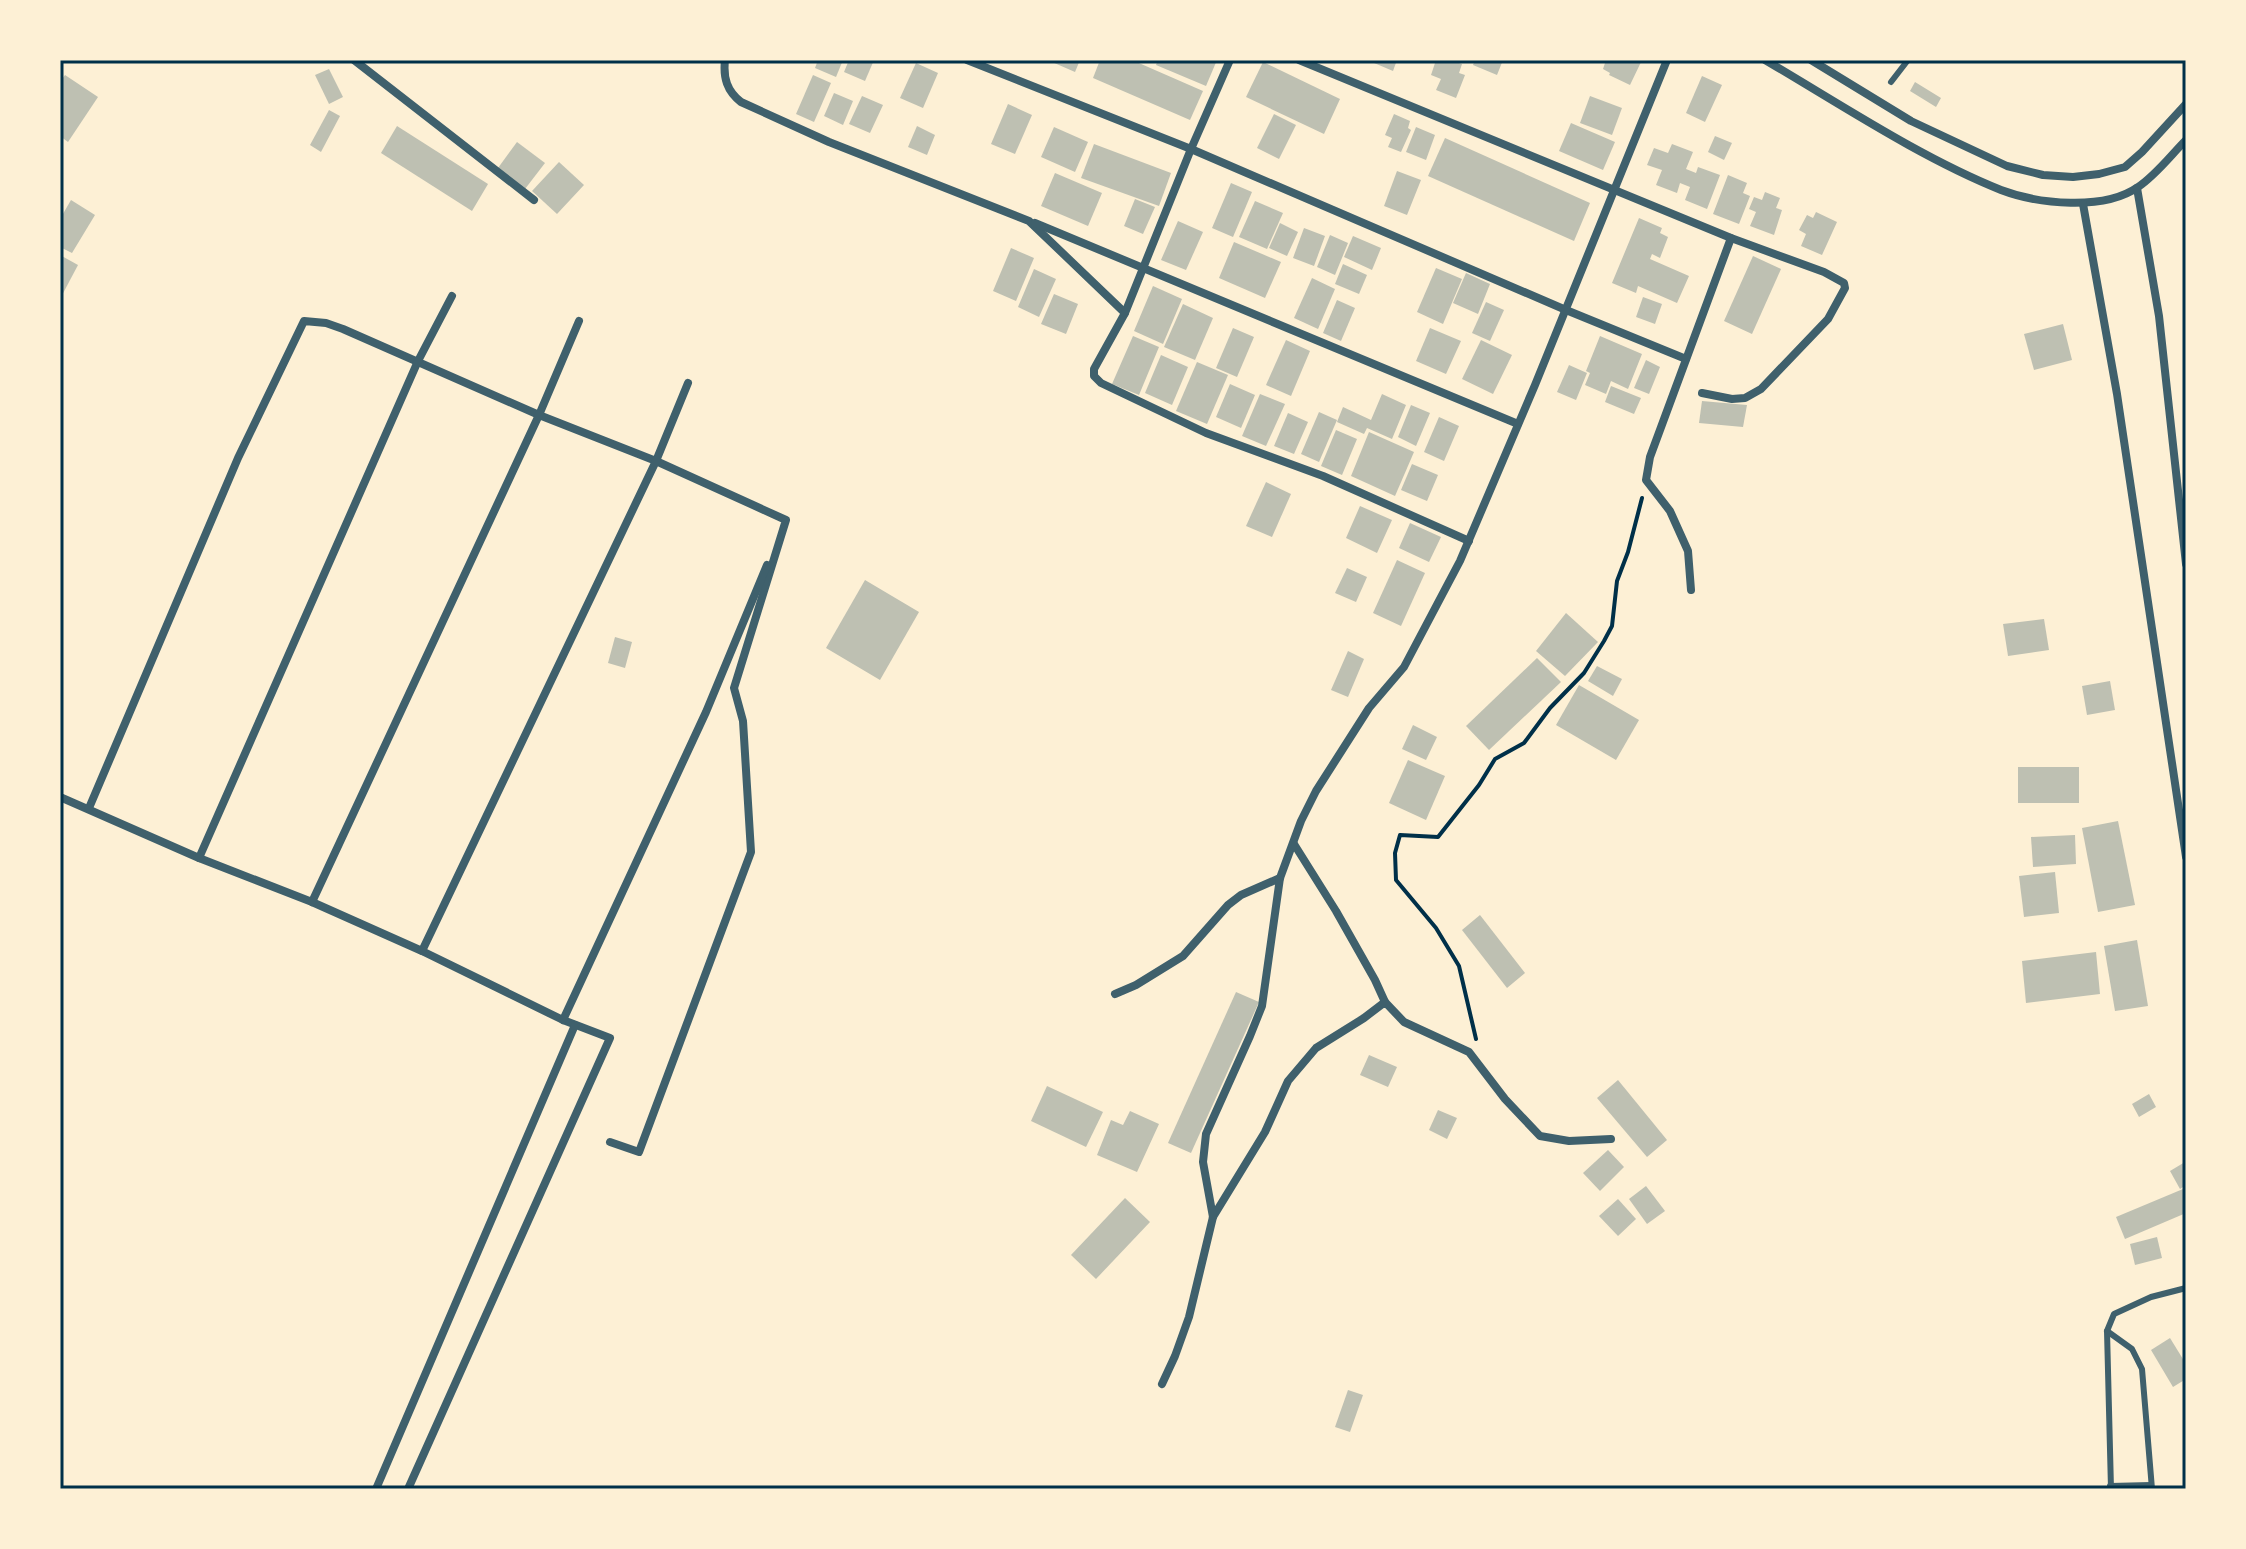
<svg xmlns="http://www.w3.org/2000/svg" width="2246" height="1549" font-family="'PT Sans',sans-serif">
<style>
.building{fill:#bec0b2}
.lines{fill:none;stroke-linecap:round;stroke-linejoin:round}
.path{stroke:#003049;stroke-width:4}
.service{stroke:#3f606c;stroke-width:6}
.minor{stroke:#3f606c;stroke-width:8}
.neatline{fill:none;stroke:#003049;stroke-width:3}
</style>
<rect width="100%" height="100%" fill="#fdf0d5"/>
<g class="building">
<polygon points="818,60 843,60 836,77 815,68"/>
<polygon points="849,60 874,60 865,81 844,72"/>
<polygon points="1053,60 1080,60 1075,72 1052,62"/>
<polygon points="1100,60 1132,60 1203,91 1190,120 1093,78"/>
<polygon points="1158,60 1217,60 1206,86 1156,65"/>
<polygon points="1367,60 1397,60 1393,71"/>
<polygon points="1436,60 1450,60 1462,64 1459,73 1465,75 1456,98 1436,90 1441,79 1431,75"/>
<polygon points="1475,60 1503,60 1497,75 1473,65"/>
<polygon points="1606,60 1642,60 1630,85 1609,75 1610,73 1603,69"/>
<polygon points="1263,62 1340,99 1324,134 1246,97"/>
<polygon points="916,63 938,73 923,108 900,98"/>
<polygon points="329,69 343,97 329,104 315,75"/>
<polygon points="65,75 98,97 68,142 60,136 60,82"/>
<polygon points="813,75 831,83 814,122 796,114"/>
<polygon points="1702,76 1722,85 1705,122 1686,113"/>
<polygon points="1915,82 1941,98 1936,107 1910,91"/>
<polygon points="834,93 853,101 843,125 824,116"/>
<polygon points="862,96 883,105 870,133 849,124"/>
<polygon points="1590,96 1622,108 1612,135 1580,123"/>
<polygon points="1008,104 1032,115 1015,154 991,144"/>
<polygon points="329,110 340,116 321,152 310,145"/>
<polygon points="1274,114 1296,125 1279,159 1257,148"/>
<polygon points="1394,114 1410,121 1408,128 1411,130 1401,152 1388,147 1392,138 1385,135"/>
<polygon points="1571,123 1615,142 1603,170 1559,151"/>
<polygon points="397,126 488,184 472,211 381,153"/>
<polygon points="917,126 935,135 927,155 908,147"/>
<polygon points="1054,127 1088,142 1075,172 1041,157"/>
<polygon points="1416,127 1435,135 1426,160 1406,152"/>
<polygon points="1715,136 1732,143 1724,160 1708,152"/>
<polygon points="1445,138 1590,203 1574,241 1428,176"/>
<polygon points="517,142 545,163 525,189 498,168"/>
<polygon points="1094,144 1171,173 1159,206 1081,178"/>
<polygon points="1672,144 1693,152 1686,169 1696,173 1698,167 1720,175 1707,209 1685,200 1690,187 1680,183 1677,193 1656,185 1662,170 1647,165 1654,148 1668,153"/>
<polygon points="559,162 584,185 557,214 532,191"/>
<polygon points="1397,171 1421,180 1407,215 1384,206"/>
<polygon points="1055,173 1102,193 1088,226 1041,206"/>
<polygon points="1728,175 1747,183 1743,193 1750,196 1739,224 1713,214"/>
<polygon points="1231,183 1252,192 1233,237 1212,228"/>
<polygon points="1765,192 1780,198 1776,208 1782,210 1774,235 1750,226 1756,212 1749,209 1754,197 1762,200"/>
<polygon points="1135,199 1155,207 1143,234 1124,226"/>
<polygon points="71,200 95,215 72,253 60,247 60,219"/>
<polygon points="1255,201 1283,213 1267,249 1239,237"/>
<polygon points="1816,212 1837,222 1822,255 1801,246 1806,234 1799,230 1807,215 1813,218"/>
<polygon points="1639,218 1662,228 1660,233 1668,237 1660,258 1652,254 1650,259 1689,276 1677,303 1638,286 1636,293 1612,283"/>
<polygon points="1178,221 1203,232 1186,270 1161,260"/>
<polygon points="1280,223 1298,232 1287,256 1269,248"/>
<polygon points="1304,228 1325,236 1314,266 1293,258"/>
<polygon points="1330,235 1348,243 1335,275 1317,267"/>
<polygon points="1353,236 1381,248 1372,270 1344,257"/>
<polygon points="1234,242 1281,262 1265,298 1219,278"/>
<polygon points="1011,248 1034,258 1016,301 993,291"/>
<polygon points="60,255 78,265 60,299"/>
<polygon points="1753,256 1781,269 1752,334 1724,321"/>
<polygon points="1343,264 1367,275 1359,294 1335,284"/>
<polygon points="1436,268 1462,279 1443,324 1417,312"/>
<polygon points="1034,269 1056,279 1039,317 1018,307"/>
<polygon points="1466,273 1490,284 1478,314 1453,303"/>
<polygon points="1312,278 1335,289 1318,329 1294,318"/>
<polygon points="1153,286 1182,299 1163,344 1134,331"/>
<polygon points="1054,294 1078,304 1066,334 1041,324"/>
<polygon points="1643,297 1662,304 1655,324 1636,317"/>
<polygon points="1337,300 1355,308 1341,341 1323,333"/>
<polygon points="1486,302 1504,310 1490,341 1472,333"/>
<polygon points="1183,304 1213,318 1195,360 1164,347"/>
<polygon points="2063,324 2072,360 2034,370 2024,334"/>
<polygon points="1233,328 1254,337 1237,377 1216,368"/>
<polygon points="1430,328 1461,341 1446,374 1416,361"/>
<polygon points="1133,336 1159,347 1139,395 1112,384"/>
<polygon points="1600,336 1642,354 1628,389 1611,381 1606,394 1585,385 1590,373 1586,371"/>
<polygon points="1286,340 1310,351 1291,396 1266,385"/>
<polygon points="1481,340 1512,355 1493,394 1462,379"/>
<polygon points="1161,355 1188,367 1172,405 1145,393"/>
<polygon points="1646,360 1660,367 1649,394 1634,388"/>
<polygon points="1197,362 1228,375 1207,424 1176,411"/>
<polygon points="1569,365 1587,373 1576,400 1557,392"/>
<polygon points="1230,384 1255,395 1241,428 1216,417"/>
<polygon points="1611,386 1641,398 1634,414 1605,402"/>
<polygon points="1260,394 1285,404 1266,446 1242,436"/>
<polygon points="1382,394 1406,405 1392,439 1367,428 1364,434 1337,422 1343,407 1371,420"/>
<polygon points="1702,401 1747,405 1743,427 1699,423"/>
<polygon points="1411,405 1430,413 1416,446 1398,437"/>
<polygon points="1319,412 1337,420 1319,462 1301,454"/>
<polygon points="1288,413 1308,422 1294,454 1274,446"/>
<polygon points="1439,417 1459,426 1444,461 1424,452"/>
<polygon points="1336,430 1357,439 1342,475 1321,466"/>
<polygon points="1369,432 1414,452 1395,496 1351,476"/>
<polygon points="1412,464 1438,475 1427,501 1401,490"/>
<polygon points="1266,482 1291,494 1272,537 1246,526"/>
<polygon points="1360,506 1392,520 1377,553 1346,538"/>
<polygon points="1410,523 1441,537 1429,562 1399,548"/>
<polygon points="1397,560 1425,573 1401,626 1373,613"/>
<polygon points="1347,568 1367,577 1356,602 1335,593"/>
<polygon points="865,580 919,612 880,680 826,648"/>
<polygon points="1566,613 1598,642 1565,676 1536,651"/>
<polygon points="2044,619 2049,650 2008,656 2003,624"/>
<polygon points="615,637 632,642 625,668 608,663"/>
<polygon points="1348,651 1364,659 1348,697 1331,690"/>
<polygon points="1537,658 1561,682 1489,750 1466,726"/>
<polygon points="1597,666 1622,679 1613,696 1588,681"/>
<polygon points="2110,681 2115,710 2087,715 2082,686"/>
<polygon points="1579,685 1639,720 1616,760 1556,725"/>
<polygon points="1413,725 1437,737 1426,760 1402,749"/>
<polygon points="1408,760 1445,776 1426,820 1389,803"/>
<rect x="2018" y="767" width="61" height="36"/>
<polygon points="2118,821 2135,905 2098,912 2082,828"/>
<polygon points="2075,835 2076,864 2033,867 2031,837"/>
<polygon points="2055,872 2059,913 2024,917 2019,876"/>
<polygon points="1480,915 1525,973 1507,988 1462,930"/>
<polygon points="2137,940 2148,1006 2115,1011 2104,946"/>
<polygon points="2096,952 2100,994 2026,1003 2022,961"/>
<polygon points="1236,992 1259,1002 1191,1153 1168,1143"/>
<polygon points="1369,1055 1397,1067 1388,1087 1360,1075"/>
<polygon points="1618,1080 1667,1140 1647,1157 1597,1098"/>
<polygon points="1047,1086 1103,1112 1086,1147 1031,1121"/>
<polygon points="2149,1094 2156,1107 2139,1117 2132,1104"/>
<polygon points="1438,1110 1457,1118 1447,1139 1429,1130"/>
<polygon points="1130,1111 1159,1124 1137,1172 1097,1155 1111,1120 1123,1125"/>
<polygon points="1608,1150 1624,1167 1600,1191 1583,1173"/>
<polygon points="2185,1162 2186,1185 2180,1189 2170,1171"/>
<polygon points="1646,1186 1665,1211 1647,1224 1629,1199"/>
<polygon points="2183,1189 2186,1195 2186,1213 2125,1239 2116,1217"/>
<polygon points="1125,1198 1150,1222 1096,1279 1071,1255"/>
<polygon points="1618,1199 1636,1219 1618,1236 1599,1216"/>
<polygon points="2157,1237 2162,1258 2135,1265 2130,1244"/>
<polygon points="2170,1338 2186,1364 2186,1379 2173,1387 2151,1350"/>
<polygon points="1348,1390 1363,1395 1350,1432 1335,1427"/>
</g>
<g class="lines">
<polyline class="path" points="1476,1039 1459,966 1436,928 1396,880 1395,853 1400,835 1438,837 1479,785 1495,759 1524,743 1550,708 1584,673 1604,641 1612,626 1617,581 1628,552 1642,498"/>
<g class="service">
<polyline points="1891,82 1908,60"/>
<polyline points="2107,1331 2132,1349 2142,1369 2152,1489"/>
<polyline points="2110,1486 2151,1485"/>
<polyline points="2111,1489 2107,1331 2114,1314 2151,1297 2186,1288"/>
</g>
<g class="minor">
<polyline points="354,60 534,200"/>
<path d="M 725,60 C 723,78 727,91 741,102 L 829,142 L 1029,221 L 1125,313 L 1094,369 L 1094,376 L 1101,383 L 1206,433 L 1323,476 L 1469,541"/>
<polyline points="967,60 1191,149 1566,310 1686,359"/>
<polyline points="1299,60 1731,238 1824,272 1844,283 1845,288 1828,319 1761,389 1745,398 1732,399 1702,393"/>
<path d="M 1765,60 C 1840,104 1921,158 2001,190 C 2038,204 2104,211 2138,187 C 2156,175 2171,155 2186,140"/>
<polyline points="1811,60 1911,121 2007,166 2043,175 2073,177 2099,174 2125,167 2142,152 2186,104"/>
<polyline points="2137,188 2159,316 2186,564"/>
<polyline points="2083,204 2117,394 2186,857"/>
<polyline points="1035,223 1518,424"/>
<polyline points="1125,313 1191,149 1230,60"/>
<polyline points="1691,590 1688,551 1670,511 1646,480 1650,457 1731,238"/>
<polyline points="60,797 199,858 312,902 422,951 563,1020 610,1038 408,1489"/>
<polyline points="89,808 238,458 304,321 326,323 343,329 539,415 656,461 786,520 734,688 743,721 751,852 639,1152 610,1142"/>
<polyline points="1294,844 1336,911 1375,980 1385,1002"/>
<polyline points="199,858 418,361 452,296"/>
<polyline points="312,902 539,415 579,321"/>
<polyline points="422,951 656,461 688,383"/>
<polyline points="1115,994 1136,985 1183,956 1228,905 1241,895 1280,878"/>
<polyline points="563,1020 706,712 767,565"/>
<polyline points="1213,1217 1265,1132 1288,1081 1316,1048 1364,1018 1385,1002 1404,1022 1469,1052 1505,1099 1540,1136 1569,1141 1611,1139"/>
<polyline points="1162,1384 1175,1356 1189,1317 1213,1217 1203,1162 1206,1134 1250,1036 1262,1006 1280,878 1301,821 1316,791 1369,708 1404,667 1460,561 1535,385 1667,60"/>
<polyline points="376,1489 575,1025"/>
</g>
</g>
<rect width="2246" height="1549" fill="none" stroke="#fdf0d5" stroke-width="124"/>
<rect x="62" y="62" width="2122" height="1425" class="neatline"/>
</svg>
